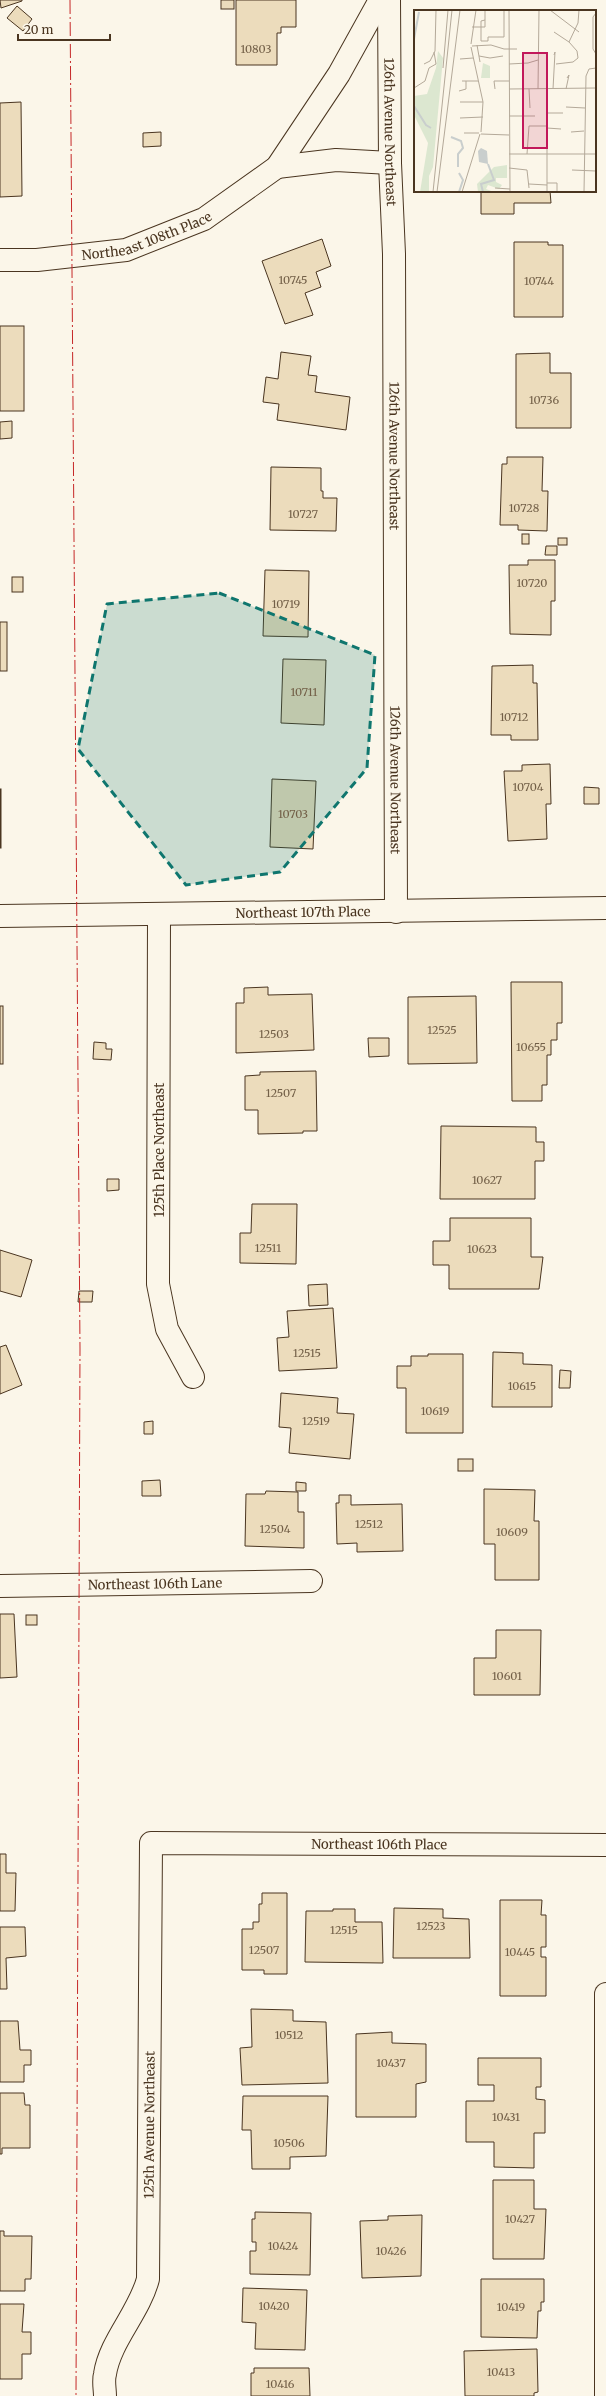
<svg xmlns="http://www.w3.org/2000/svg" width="606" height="2396" font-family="Merriweather,serif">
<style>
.building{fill:#ecdcbc;stroke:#4a3520}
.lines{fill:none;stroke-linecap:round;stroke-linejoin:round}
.street-casing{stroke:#4a3520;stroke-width:24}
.street{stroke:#fbf6e9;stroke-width:22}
.power{stroke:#c62828;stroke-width:1;stroke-dasharray:14 3 2 3;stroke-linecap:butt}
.marked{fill:#0f766e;fill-opacity:0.2;stroke:#0f766e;stroke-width:3;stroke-dasharray:8 5;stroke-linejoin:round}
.labels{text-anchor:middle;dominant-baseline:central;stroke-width:3;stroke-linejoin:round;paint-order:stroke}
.number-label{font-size:11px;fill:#725f47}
.street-label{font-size:13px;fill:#4a3520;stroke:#fbf6e9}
.inset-river{fill:none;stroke:#c9cecd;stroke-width:2}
.inset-road{fill:none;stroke:#b4a999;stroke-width:1}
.view{fill:#c2185b;fill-opacity:0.15;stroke:#c2185b;stroke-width:2}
.inset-edge{fill:none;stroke:#4a3520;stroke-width:2}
</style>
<rect width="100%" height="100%" fill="#fbf6e9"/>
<g class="building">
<polygon points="0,0 22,0 22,1 1,8"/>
<rect x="221" y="0" width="13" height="9"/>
<polygon points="236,0 296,0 296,27 281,27 281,33 277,33 277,65 236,65"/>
<polygon points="17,6 32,19 23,31 7,18"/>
<polygon points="21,102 22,196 0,197 0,103"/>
<polygon points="161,132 161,146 143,147 143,133"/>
<polygon points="481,191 550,191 551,203 514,203 514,214 481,214"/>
<polygon points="322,239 331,266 316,272 321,287 305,293 313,315 285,324 262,261"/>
<polygon points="514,242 548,242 548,245 563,245 563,317 514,317"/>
<rect x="0" y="326" width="24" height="85"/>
<polygon points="281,352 311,356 308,375 317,376 315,392 350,397 346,430 277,420 279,404 263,402 266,377 278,379"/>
<polygon points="550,353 550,373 571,373 571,428 516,428 516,354"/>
<polygon points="12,421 12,438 0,439 0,422"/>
<polygon points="507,457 543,457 542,491 548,491 547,531 518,530 518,525 500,525 502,464 507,464"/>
<polygon points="271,467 321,468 321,491 323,491 323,498 337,498 336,531 270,530"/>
<rect x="522" y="534" width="7" height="10"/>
<rect x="558" y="538" width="9" height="7"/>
<polygon points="546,546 557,546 557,555 545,555"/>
<polygon points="528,560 555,560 555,601 551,601 551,635 510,634 509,565 528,565"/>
<polygon points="265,570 309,571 308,637 263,636"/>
<rect x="12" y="577" width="11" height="15"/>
<rect x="0" y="622" width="7" height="49"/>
<polygon points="283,659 326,660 324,725 281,723"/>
<polygon points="533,665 533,683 537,683 538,740 511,740 511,735 491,735 492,666"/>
<polygon points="550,764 551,804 546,804 547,839 508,841 504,771 522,771 522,765"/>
<polygon points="272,779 316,781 313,849 270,847"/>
<polygon points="584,787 599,788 599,804 584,804"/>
<rect x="0" y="789" width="1" height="59"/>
<polygon points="511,982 562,982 562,1023 557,1023 557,1040 551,1040 551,1055 547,1055 547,1085 542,1085 542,1101 512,1101"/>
<polygon points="268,987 268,995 312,994 314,1050 236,1053 236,1003 244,1003 244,988"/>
<polygon points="476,996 477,1063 408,1064 408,997"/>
<rect x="0" y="1006" width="3" height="58"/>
<polygon points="368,1038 389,1038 389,1056 369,1057"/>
<polygon points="94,1042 106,1043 106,1049 112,1049 111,1060 93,1059"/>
<polygon points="316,1071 317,1131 303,1131 303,1133 258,1134 258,1110 245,1110 245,1076 260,1075 260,1072"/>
<polygon points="441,1126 536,1127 536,1142 544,1142 544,1161 535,1161 535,1199 440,1199"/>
<polygon points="107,1179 119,1179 119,1190 107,1191"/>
<polygon points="252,1204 297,1204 296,1264 240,1263 240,1233 251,1233"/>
<polygon points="450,1218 531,1218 531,1257 543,1257 539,1289 449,1289 449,1265 433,1265 433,1241 450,1241"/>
<polygon points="0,1250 32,1260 21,1297 0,1291"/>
<polygon points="327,1284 328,1305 309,1306 308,1285"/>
<polygon points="79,1291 93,1291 92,1302 78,1302"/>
<polygon points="333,1308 337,1368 279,1371 277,1338 289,1337 287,1311"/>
<polygon points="6,1345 22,1385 0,1394 0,1347"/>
<polygon points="493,1352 523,1353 523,1364 552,1365 552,1407 492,1407"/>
<polygon points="428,1354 463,1354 463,1433 406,1433 406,1388 397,1388 397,1366 411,1366 411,1356 428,1356"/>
<polygon points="560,1370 571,1371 570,1388 559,1388"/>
<polygon points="281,1393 338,1398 337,1413 354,1414 350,1459 289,1453 291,1428 279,1427"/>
<polygon points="153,1421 153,1434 144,1434 144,1422"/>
<rect x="458" y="1459" width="15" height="12"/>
<polygon points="160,1480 161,1496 142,1496 142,1481"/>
<polygon points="296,1482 306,1483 306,1491 296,1491"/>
<polygon points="484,1489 535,1490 534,1521 539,1521 539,1580 495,1580 495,1544 484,1544"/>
<polygon points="266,1491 298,1492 298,1512 304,1512 304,1548 245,1546 246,1494 265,1494"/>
<polygon points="339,1495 351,1495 351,1505 402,1504 403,1551 357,1552 357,1543 337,1544 336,1503 339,1503"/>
<polygon points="0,1614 14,1614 17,1677 0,1678"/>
<rect x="26" y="1615" width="11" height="10"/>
<polygon points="496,1630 541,1630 540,1695 474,1695 474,1658 496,1658"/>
<polygon points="0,1854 6,1854 6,1873 16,1873 15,1911 0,1911"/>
<polygon points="262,1893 287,1893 287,1974 264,1974 264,1970 242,1970 242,1929 253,1929 253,1922 259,1922 259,1904 262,1904"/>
<polygon points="500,1900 542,1900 541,1915 546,1915 546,1947 541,1947 541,1957 546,1957 546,1996 500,1996"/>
<polygon points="394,1908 443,1909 443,1918 469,1919 470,1958 393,1958"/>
<polygon points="333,1909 355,1909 355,1922 382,1922 383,1963 305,1962 306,1911 333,1911"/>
<polygon points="0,1927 25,1927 26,1956 6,1958 7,1989 0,1989"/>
<polygon points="251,2009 293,2010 293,2021 326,2022 328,2083 242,2085 240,2048 252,2047"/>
<polygon points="0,2021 18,2021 20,2050 31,2050 31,2065 24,2065 24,2082 0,2082"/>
<polygon points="392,2032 392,2043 426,2044 426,2082 416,2084 416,2117 356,2117 356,2034"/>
<polygon points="478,2058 541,2058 541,2087 536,2087 536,2099 545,2100 545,2133 534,2133 534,2168 494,2167 494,2142 466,2142 466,2101 494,2101 494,2085 478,2085"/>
<polygon points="0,2093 24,2093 25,2105 30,2105 30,2148 2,2148 2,2154 0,2154"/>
<polygon points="243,2096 328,2096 326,2156 290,2157 290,2169 252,2169 251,2130 242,2130"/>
<polygon points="493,2180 534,2180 534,2209 546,2209 544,2259 493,2259"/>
<polygon points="255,2212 311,2213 310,2275 250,2274 250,2251 256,2251 256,2242 252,2242 252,2219 255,2219"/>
<polygon points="422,2215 421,2276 362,2278 360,2221 388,2220 388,2216"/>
<polygon points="0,2231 4,2231 4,2236 32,2236 31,2279 25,2279 25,2291 0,2291"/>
<polygon points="481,2279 544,2279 544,2302 541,2302 541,2311 538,2311 537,2338 481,2337"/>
<polygon points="243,2288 307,2290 305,2350 255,2349 256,2323 242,2322"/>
<polygon points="0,2304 24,2304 22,2332 31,2332 31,2354 22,2354 22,2379 0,2379"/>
<polygon points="537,2349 538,2392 534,2393 534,2396 465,2396 464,2351"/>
<polygon points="254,2368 309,2368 310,2396 251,2396 251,2373 254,2373"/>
</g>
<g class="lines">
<defs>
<g id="street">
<path id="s1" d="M 389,0 L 390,163 L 394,254 L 396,912"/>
<polyline points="277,167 336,160 390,163"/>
<path id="s2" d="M 0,260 L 37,260 L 126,250 L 204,219 L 277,167 L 339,74 L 380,0"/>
<path id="s3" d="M 0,916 L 606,908"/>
<polyline points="159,916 158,1284 167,1329 193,1377"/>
<path id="s4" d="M 0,1586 L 311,1581"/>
<path id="s5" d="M 105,2396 C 105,2389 103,2381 105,2374 C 110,2341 139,2313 148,2279 L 151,1843 L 606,1845"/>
<polyline points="606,2396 606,1994"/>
</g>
</defs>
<use href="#street" class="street-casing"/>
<use href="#street" class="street"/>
<polyline class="power" points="70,0 80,1349 76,2396"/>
</g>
<path class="marked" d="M 219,593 L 375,655 L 367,768 L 280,872 L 186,885 L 78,749 L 107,604 Z"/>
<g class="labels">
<g class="number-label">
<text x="256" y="49">10803</text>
<text x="293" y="280">10745</text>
<text x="539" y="281">10744</text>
<text x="544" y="400">10736</text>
<text x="524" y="508">10728</text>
<text x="303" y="514">10727</text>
<text x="532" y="583">10720</text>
<text x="286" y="604">10719</text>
<text x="304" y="692">10711</text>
<text x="514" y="717">10712</text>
<text x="528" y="787">10704</text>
<text x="293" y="814">10703</text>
<text x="442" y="1030">12525</text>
<text x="274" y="1034">12503</text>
<text x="531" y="1047">10655</text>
<text x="281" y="1093">12507</text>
<text x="487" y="1180">10627</text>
<text x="268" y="1248">12511</text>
<text x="482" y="1249">10623</text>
<text x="307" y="1353">12515</text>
<text x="522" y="1386">10615</text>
<text x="435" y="1411">10619</text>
<text x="316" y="1421">12519</text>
<text x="369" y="1524">12512</text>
<text x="275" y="1529">12504</text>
<text x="512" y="1532">10609</text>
<text x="507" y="1676">10601</text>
<text x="431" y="1926">12523</text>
<text x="344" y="1930">12515</text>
<text x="264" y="1950">12507</text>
<text x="520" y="1952">10445</text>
<text x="289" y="2035">10512</text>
<text x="391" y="2063">10437</text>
<text x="506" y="2117">10431</text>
<text x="289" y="2143">10506</text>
<text x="520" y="2219">10427</text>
<text x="283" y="2246">10424</text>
<text x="391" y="2251">10426</text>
<text x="274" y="2306">10420</text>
<text x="511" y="2307">10419</text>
<text x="501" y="2372">10413</text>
<text x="280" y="2384">10416</text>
</g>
<g class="street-label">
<text stroke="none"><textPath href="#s1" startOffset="132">126th Avenue Northeast</textPath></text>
<text stroke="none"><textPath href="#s2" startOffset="150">Northeast 108th Place</textPath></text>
<text stroke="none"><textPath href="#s1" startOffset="456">126th Avenue Northeast</textPath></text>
<text stroke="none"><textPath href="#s1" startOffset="780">126th Avenue Northeast</textPath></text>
<text stroke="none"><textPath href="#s3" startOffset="303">Northeast 107th Place</textPath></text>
<text transform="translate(159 1150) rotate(-90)">125th Place Northeast</text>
<text stroke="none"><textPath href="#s4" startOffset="155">Northeast 106th Lane</textPath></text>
<text stroke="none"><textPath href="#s5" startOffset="791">Northeast 106th Place</textPath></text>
<text stroke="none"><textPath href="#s5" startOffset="281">125th Avenue Northeast</textPath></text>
</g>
</g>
<g transform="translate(414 10)">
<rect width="182" height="182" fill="#fbf6e9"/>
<path d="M 24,41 L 29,48 L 19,157 L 15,166 L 15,182 L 6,182 L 14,133 L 0,105 L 0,86 L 13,84 L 22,58 ZM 69,53 L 76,56 L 76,68 L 67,68 ZM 93,155 L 93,168 L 82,168 L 82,172 L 88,175 L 85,179 L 74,175 L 72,179 L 80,182 L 64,182 L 63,174 L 80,157 Z" fill="#dce7d0"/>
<path d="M 67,138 L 73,141 L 74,154 L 65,152 L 64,141 Z" fill="#c9cecd"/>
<path class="inset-river" d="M 0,29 L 5,2M 0,96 L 12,115 L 17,118M 37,127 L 47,131 L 49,138 L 44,144 L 44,157M 45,182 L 49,170 L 45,163M 69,182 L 67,174 L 80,170 L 74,154"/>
<path class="inset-road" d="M 95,0 L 96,182M 136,0 L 165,22M 182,3 L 179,7 L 179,39 L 182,44M 71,10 L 67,11 L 67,31 L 74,31 L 74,27 L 90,27 L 90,0M 58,17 L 71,17 L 71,0M 140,22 L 155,32M 57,34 L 62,0M 63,35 L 66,52M 58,36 L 77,35 L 90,39 L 103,39M 57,37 L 69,92 L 67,122M 65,46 L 76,48 L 89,46M 46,49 L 59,48M 10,54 L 16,51 L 21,41 L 22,0M 95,54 L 114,53 L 124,50M 142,54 L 159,52 L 164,48 L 163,41 L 155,32 L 164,13 L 165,0M 29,58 L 34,0M 48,71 L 64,71M 0,78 L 11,71 L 15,58 L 22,54 L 20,42M 81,79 L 80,71 L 95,71M 95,79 L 182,78M 115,79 L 116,98M 124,79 L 125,0M 139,79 L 141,42 L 140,45M 152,79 L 155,65 L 153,68M 45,81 L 52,79 L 52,71M 46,92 L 69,92M 152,97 L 171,98M 133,103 L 149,103M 95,106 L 121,106M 46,108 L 69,107M 133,118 L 147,119M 157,122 L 170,121M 50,123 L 65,123M 67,124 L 95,125M 95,144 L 182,144M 113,144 L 115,116 L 133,116M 95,158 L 113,160 L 115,178M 158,160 L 182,161M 133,173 L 143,173 L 143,182M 115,174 L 133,175M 81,178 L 96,179M 19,182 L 38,0M 23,182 L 46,0M 48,182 L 66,124M 133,182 L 133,79M 170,182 L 172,66 L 175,59 L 182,58"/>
<path class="view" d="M 109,43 L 133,43 L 133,138 L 109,138 Z"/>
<rect width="182" height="182" class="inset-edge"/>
</g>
<path d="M18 34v6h92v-6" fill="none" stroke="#4a3520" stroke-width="2"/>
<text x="24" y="34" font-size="12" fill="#4a3520" stroke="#fbf6e9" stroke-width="3" paint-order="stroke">20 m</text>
</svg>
